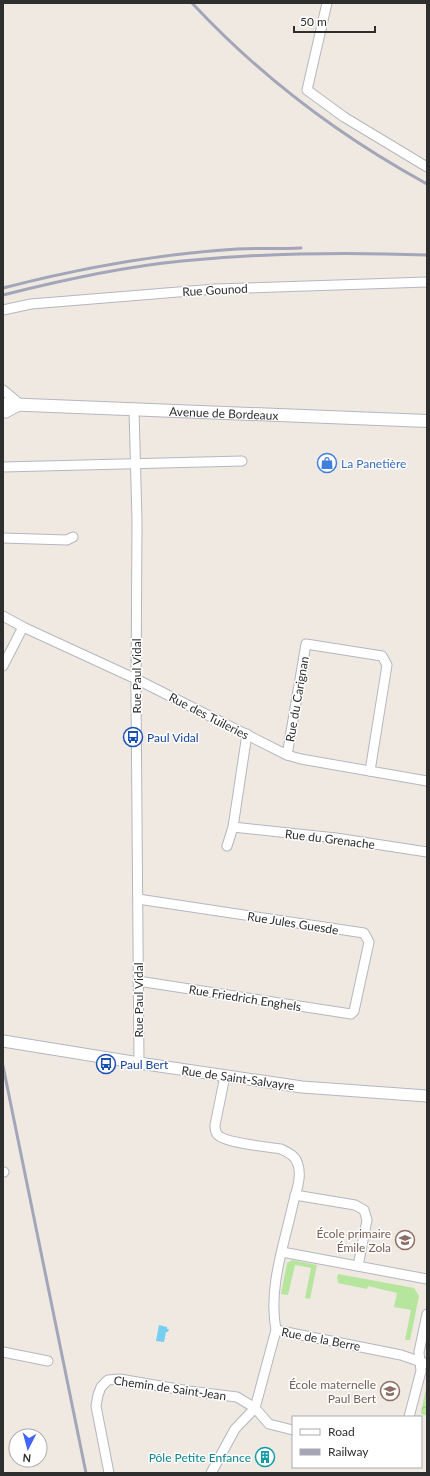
<svg xmlns="http://www.w3.org/2000/svg" width="430" height="1476" font-family="Lato,sans-serif">
<style>
.grass{fill:#b6e59e}
.park{fill:url(#park-crowns)}
.water{fill:#75cff0}
.lines{fill:none;stroke-linecap:round;stroke-linejoin:round}
.minor-casing{stroke:#b4b7c1;stroke-width:11}
.tertiary-casing{stroke:#b4b7c1;stroke-width:13}
.secondary-casing{stroke:#b4b7c1;stroke-width:14}
.minor{stroke:#fff;stroke-width:9}
.tertiary{stroke:#fff;stroke-width:11}
.secondary{stroke:#fff;stroke-width:12}
.rail{stroke:#a3a6b8;stroke-width:3}
.labels{text-anchor:middle;dominant-baseline:central;stroke-width:3;stroke-linejoin:round;paint-order:stroke}
.street-label{font-size:12px;fill:#2e2e2e;stroke:#fff}
.shop-label{font-size:12px;fill:#366cbe;stroke:#fff;text-anchor:start}
.transit-label{font-size:12px;fill:#164399;stroke:#fff;text-anchor:start}
.education-label{font-size:12px;fill:#785e54;stroke:#fff;text-anchor:end}
.culture-label{font-size:12px;fill:#0d838f;stroke:#fff;text-anchor:end}
</style>
<defs>
<pattern id="park-crowns" width="20" height="18" patternUnits="userSpaceOnUse"><rect width="20" height="18" fill="#b6e59e"/><path d="M2 6a3 3 0 1 1 6 0M12 15a3 3 0 1 1 6 0" fill="none" stroke="#9dc588"/></pattern>
</defs>
<rect width="100%" height="100%" fill="#efe9e1"/>
<g class="grass">
<polygon points="292,1260 317,1265 310,1299 305,1298 311,1268 295,1265 288,1295 281,1294 287,1263"/>
<polygon points="338,1274 414,1288 419,1296 410,1340 405,1340 411,1310 394,1307 397,1293 368,1286 367,1289 338,1283 337,1277"/>
</g>
<polygon class="park" points="427,1384 427,1416 421,1414 421,1412"/>
<polygon class="water" points="159,1325 167,1327 167,1329 169,1329 168,1332 166,1332 164,1342 156,1341"/>
<g class="lines">
<defs>
<g id="minor">
<polyline points="327,3 307,90 344,117 427,167"/>
<polyline points="3,310 31,304 215,289 427,282"/>
<polyline points="3,390 21,405 6,413 3,413"/>
<polyline points="134,410 137,520 136,694 139,1063"/>
<polyline points="3,467 242,461"/>
<polyline points="3,538 67,540 73,537"/>
<polyline points="3,616 23,627 136,679 287,755 301,759 427,781"/>
<polyline points="3,666 23,627"/>
<polyline points="287,755 306,644 382,656 387,665 370,771"/>
<polyline points="233,827 336,838 427,852"/>
<polyline points="227,846 233,827 247,734"/>
<polyline points="138,899 364,933 369,942 354,1011 351,1014 138,981"/>
<path d="M 225,1076 L 215,1125 C 215,1128 215,1131 217,1134 C 223,1143 269,1147 281,1149 C 289,1153 296,1156 298,1165 C 302,1177 296,1192 293,1204 C 284,1245 268,1288 276,1330"/>
<polyline points="3,1172 4,1172"/>
<polyline points="295,1195 355,1205 364,1210 367,1220 358,1266"/>
<polyline points="282,1252 427,1279"/>
<polyline points="3,1352 48,1361"/>
<polyline points="409,1417 421,1371 419,1352 427,1314"/>
<polyline points="109,1473 96,1406 98,1395 101,1387 108,1380 120,1379 189,1391 237,1397 255,1408 269,1424 293,1430"/>
<polyline points="211,1473 235,1429 255,1408 276,1330 401,1355 427,1364"/>
</g>
<polyline id="tertiary" points="3,1041 139,1063 302,1087 427,1096"/>
<g id="secondary">
<path id="s1" d="M 3,404 L 427,421"/>
</g>
</defs>
<use href="#minor" class="minor-casing"/>
<use href="#tertiary" class="tertiary-casing"/>
<use href="#secondary" class="secondary-casing"/>
<use href="#minor" class="minor"/>
<use href="#tertiary" class="tertiary"/>
<use href="#secondary" class="secondary"/>
<g class="rail">
<path d="M 192,3 C 260,76 339,136 427,184"/>
<path d="M 3,288 C 80,268 158,254 237,249 C 259,248 280,249 301,248"/>
<path d="M 3,295 C 62,280 121,267 182,261 C 263,253 345,252 427,255"/>
<polyline points="3,1066 86,1473"/>
</g>
</g>
<defs>
<symbol id="shop-ring" viewBox="-11 -11 22 22"><circle r="9.5" fill="#fff" stroke="#3f7fe0" stroke-width="1.5"/><path d="M-5-2.5h2.3a2.7 3.5 0 0 1 5.4 0H5L5.5 6h-11ZM-1.5-2.5h3a1.5 2.3 0 0 0-3 0Z" fill="#3f7fe0"/></symbol>
<symbol id="bus-ring" viewBox="-11 -11 22 22"><circle r="9.5" fill="#fff" stroke="#1a4fb4" stroke-width="1.5"/><path d="M-5-6H5V4H4V6H2V4H-2V6H-4V4H-5ZM-3.5-4V0h7V-4ZM-3.5 1.2v1.5H-2V1.2ZM2 1.2v1.5H3.5V1.2Z" fill="#1a4fb4"/></symbol>
<symbol id="school-ring" viewBox="-11 -11 22 22"><circle r="9.5" fill="#fff" stroke="#8d6e63" stroke-width="1.5"/><path d="M0-5L7-2L0 1L-7-2ZM-4 1L0 2.5L4 1V4Q0 6-4 4Z" fill="#8d6e63"/></symbol>
<symbol id="building-ring" viewBox="-11 -11 22 22"><circle r="9.5" fill="#fff" stroke="#0f9aa8" stroke-width="1.5"/><path d="M-4-6H4V6H1V3H-1V6H-4ZM-2.5-4.3h1.7v1.8h-1.7ZM.8-4.3h1.7v1.8H.8ZM-2.5-1h1.7V.8h-1.7ZM.8-1h1.7V.8H.8Z" fill="#0f9aa8"/></symbol>
</defs>
<g fill-rule="evenodd">
<use href="#shop-ring" x="316" y="452" width="22" height="22"/>
<use href="#bus-ring" x="122" y="726" width="22" height="22"/>
<use href="#bus-ring" x="95" y="1053" width="22" height="22"/>
<use href="#school-ring" x="394" y="1229" width="22" height="22"/>
<use href="#school-ring" x="379" y="1380" width="22" height="22"/>
<use href="#building-ring" x="254" y="1446" width="22" height="22"/>
</g>
<g class="labels">
<g class="street-label">
<text transform="translate(215 290) rotate(-3)">Rue Gounod</text>
<text stroke="none"><textPath href="#s1" startOffset="221">Avenue de Bordeaux</textPath></text>
<text transform="translate(136 676) rotate(-90)">Rue Paul Vidal</text>
<text transform="translate(297 699) rotate(-80)">Rue du Carignan</text>
<text transform="translate(209 716) rotate(27)">Rue des Tuileries</text>
<text transform="translate(330 839) rotate(7)">Rue du Grenache</text>
<text transform="translate(293 923) rotate(9)">Rue Jules Guesde</text>
<text transform="translate(245 998) rotate(9)">Rue Friedrich Enghels</text>
<text transform="translate(138 1000) rotate(-90)">Rue Paul Vidal</text>
<text transform="translate(238 1078) rotate(8)">Rue de Saint-Salvayre</text>
<text transform="translate(321 1339) rotate(11)">Rue de la Berre</text>
<text transform="translate(170 1388) rotate(8)">Chemin de Saint-Jean</text>
</g>
<g class="shop-label">
<text x="341" y="463">La Panetière</text>
</g>
<g class="transit-label">
<text x="147" y="737">Paul Vidal</text>
<text x="120" y="1064">Paul Bert</text>
</g>
<g class="education-label">
<text x="391" y="1233">École primaire<tspan x="391" dy="14">Émile Zola</tspan></text>
<text x="376" y="1384">École maternelle<tspan x="376" dy="14">Paul Bert</tspan></text>
</g>
<g class="culture-label">
<text x="251" y="1457">Pôle Petite Enfance</text>
</g>
</g>
<rect width="430" height="1476" fill="none" stroke="#2e2e2e" stroke-width="8"/>
<rect x="292" y="1416" width="130" height="52" fill="#ffffff" stroke="#ababab"/>
<rect x="300" y="1429" width="20" height="6" fill="#ffffff" stroke="#ababab"/>
<text x="328" y="1436" font-size="12" fill="#2e2e2e">Road</text>
<rect x="300" y="1449" width="20" height="6" fill="#a3a6b8" stroke="#ababab"/>
<text x="328" y="1456" font-size="12" fill="#2e2e2e">Railway</text>
<g transform="translate(28 1448) rotate(186)"><circle r="19" fill="#ffffff" stroke="#ababab"/>
<path d="M0-3L7 15L0 10L-7 15Z" fill="#4264fb"/>
<text y="-6" font-size="11" font-weight="bold" text-anchor="middle" fill="#2e2e2e">N</text>
</g>
<path d="M294 26v6h81v-6" fill="none" stroke="#2e2e2e" stroke-width="2"/>
<text x="300" y="26" font-size="12" fill="#2e2e2e" stroke="#ffffff" stroke-width="3" paint-order="stroke">50 m</text>
</svg>
